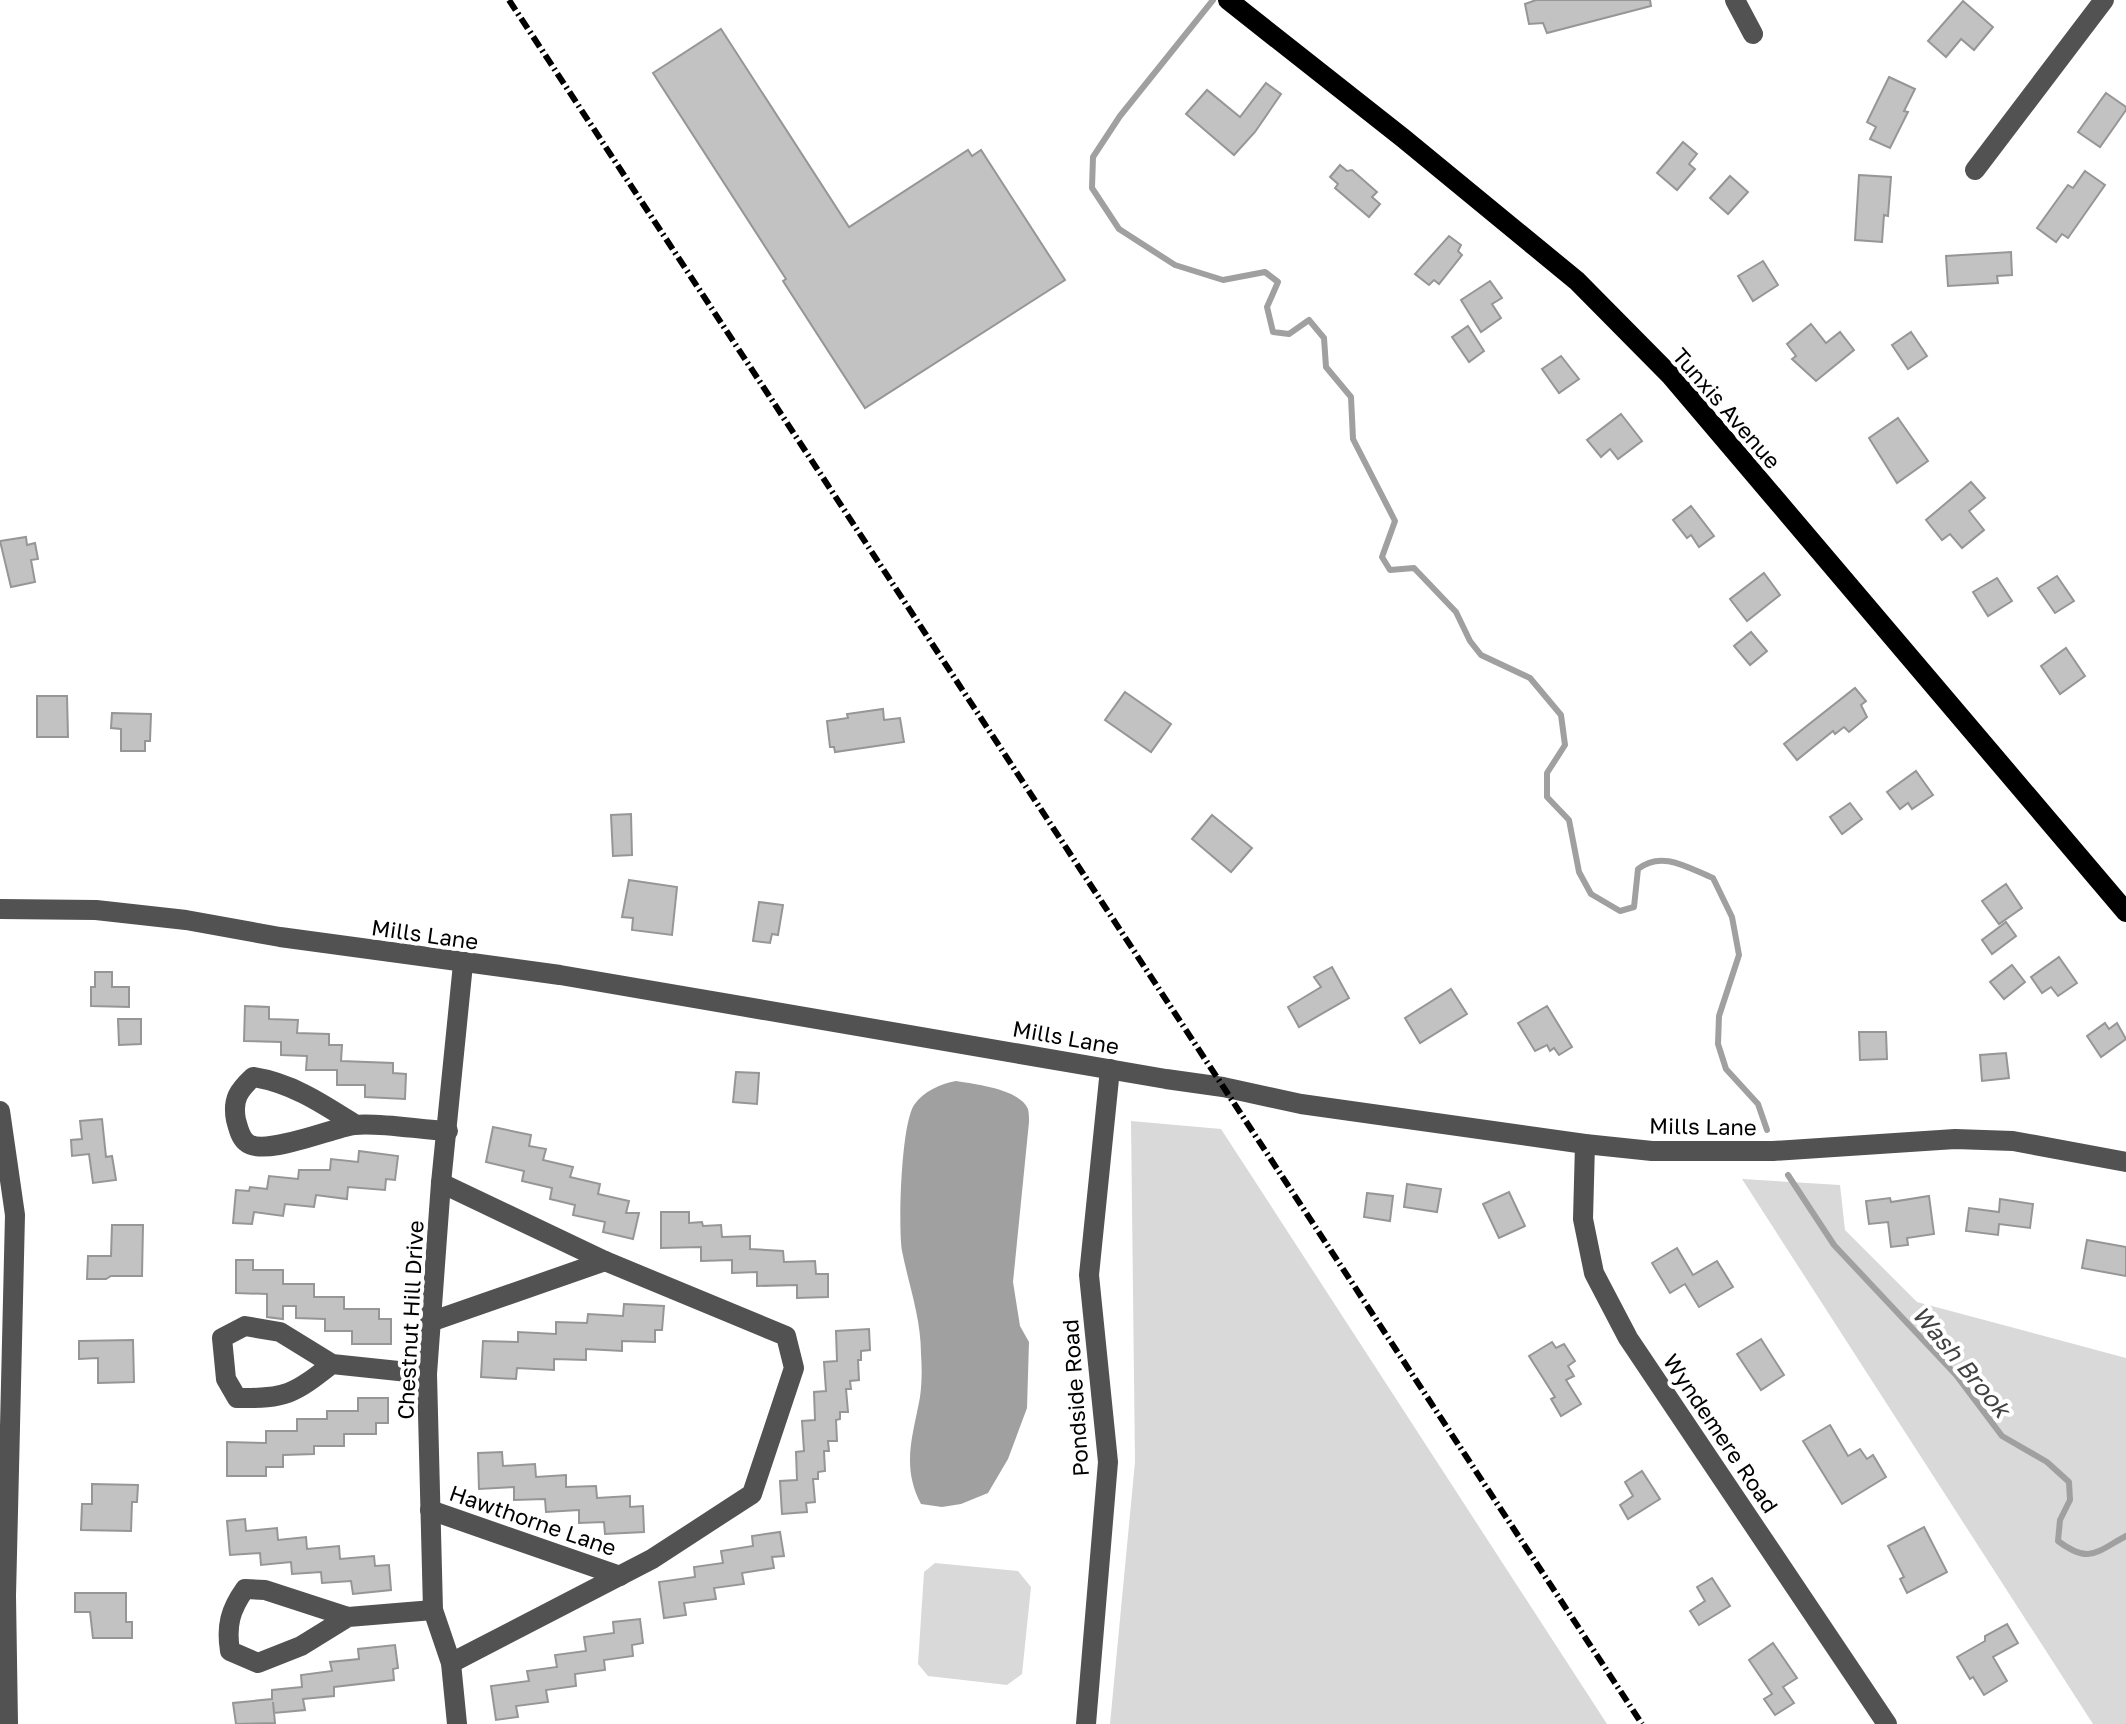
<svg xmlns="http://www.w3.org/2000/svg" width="2126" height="1724" font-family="'Golos Text',sans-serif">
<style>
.green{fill:#d9d9d9}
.water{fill:#a0a0a0}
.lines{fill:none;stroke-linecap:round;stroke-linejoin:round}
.stream{stroke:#a0a0a0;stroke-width:6}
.building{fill:#c2c2c2;stroke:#969696;stroke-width:2}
.minor{stroke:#525252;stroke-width:20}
.major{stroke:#000;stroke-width:20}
.rail{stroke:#000;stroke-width:6;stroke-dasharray:12 4 2 4;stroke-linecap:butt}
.labels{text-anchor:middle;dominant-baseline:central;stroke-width:8;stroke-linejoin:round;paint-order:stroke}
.street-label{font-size:22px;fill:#000;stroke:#fff}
.water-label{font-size:24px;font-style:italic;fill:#414141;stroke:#fff}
</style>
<rect width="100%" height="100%" fill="#fff"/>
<g class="green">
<polygon points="1131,1121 1221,1129 1607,1724 1110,1724 1135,1462"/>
<polygon points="1742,1179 1840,1185 1845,1230 1917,1302 2126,1358 2126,1724 2093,1724"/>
<polygon points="935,1563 1018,1571 1031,1587 1022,1674 1007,1685 928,1676 918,1664 924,1572"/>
</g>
<path class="water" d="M 956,1081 C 974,1084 1020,1089 1028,1109 C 1029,1113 1029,1118 1029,1122 L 1013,1282 L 1020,1326 L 1029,1342 L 1027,1408 L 1008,1459 L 988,1493 L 961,1504 L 942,1507 L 921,1504 C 901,1466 913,1436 920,1397 C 922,1383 922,1368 921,1354 C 921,1318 909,1286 902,1251 C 898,1227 901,1125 914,1105 C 924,1091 940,1084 956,1081 Z"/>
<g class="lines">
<g class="stream">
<path d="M 1213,0 L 1120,116 L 1093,157 L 1092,188 L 1119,229 L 1175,265 L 1223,280 L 1265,272 L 1278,282 L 1267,307 L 1273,332 L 1289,334 L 1309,320 L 1324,338 L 1326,367 L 1351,397 L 1353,439 L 1395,521 L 1382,557 L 1390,570 L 1414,568 L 1456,612 L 1470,641 L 1481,655 L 1530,678 L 1561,715 L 1565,745 L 1547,773 L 1547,797 L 1569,820 L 1579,872 L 1591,894 L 1620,911 L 1634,907 L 1638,869 C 1662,850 1688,868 1713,878 L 1732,917 L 1739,955 L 1719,1016 L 1718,1044 L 1726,1069 L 1758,1104 L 1767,1130"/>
<path d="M 1788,1175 L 1834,1245 L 1956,1375 L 2002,1436 L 2047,1462 L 2069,1482 L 2070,1500 L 2060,1520 L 2058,1541 C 2089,1564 2095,1553 2126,1536"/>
</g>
</g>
<g class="building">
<polygon points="1536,0 1650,0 1651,6 1547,33 1543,23 1529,24 1525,4"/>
<polygon points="1963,1 1993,27 1974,50 1961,39 1946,57 1928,41"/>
<polygon points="721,29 849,227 968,150 972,156 981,150 1065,280 865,408 783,281 786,279 653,73"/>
<polygon points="1889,77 1915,89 1904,111 1908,112 1890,148 1870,139 1876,127 1867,122"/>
<polygon points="1266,83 1281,94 1255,132 1234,155 1186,114 1207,90 1240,117"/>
<polygon points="2106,93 2126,107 2126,110 2100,147 2078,132"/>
<polygon points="1683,142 1697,154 1689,164 1695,169 1677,190 1657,173"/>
<polygon points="1340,165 1347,171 1352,170 1377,192 1372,197 1380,204 1369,217 1335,188 1338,184 1330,177"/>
<polygon points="2085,171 2105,185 2068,238 2062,234 2056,242 2037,228 2068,185 2073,188"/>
<polygon points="1859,175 1891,177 1888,216 1884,215 1882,242 1855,240"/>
<polygon points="1730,176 1748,192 1728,214 1710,198"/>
<polygon points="1449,236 1461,245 1458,251 1462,255 1439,284 1434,280 1429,285 1415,274"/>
<polygon points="2011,252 2012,275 1997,276 1998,283 1948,286 1946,256"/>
<polygon points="1763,261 1778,285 1753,301 1738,276"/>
<polygon points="1490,281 1502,298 1492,304 1501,318 1481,332 1461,300"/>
<polygon points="1811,324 1826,343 1840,332 1854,350 1816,381 1792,359 1796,356 1787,344"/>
<polygon points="1468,326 1484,351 1469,362 1452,337"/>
<polygon points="1911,332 1927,356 1908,369 1892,345"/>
<polygon points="1561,356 1579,379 1559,393 1542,369"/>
<polygon points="1621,414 1642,441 1618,459 1610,449 1601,457 1587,440"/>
<polygon points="1898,418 1928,461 1897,483 1869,438"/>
<polygon points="1971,482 1985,498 1969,511 1984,530 1962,548 1950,534 1942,540 1926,520"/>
<polygon points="1691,506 1714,536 1699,547 1691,535 1687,538 1673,520"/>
<polygon points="26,537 27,545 35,543 38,559 31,560 35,582 11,587 0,541"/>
<polygon points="1764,573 1780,595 1747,621 1730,599"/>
<polygon points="2057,576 2074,601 2055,613 2038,588"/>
<polygon points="1997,578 2012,601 1988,616 1973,592"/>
<polygon points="1751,632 1767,651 1750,665 1734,646"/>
<polygon points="2066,648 2085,676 2060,694 2041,666"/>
<polygon points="1855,688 1866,701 1861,705 1867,717 1849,732 1844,727 1835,734 1833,731 1797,760 1784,744"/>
<polygon points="1125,692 1171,724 1151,752 1105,720"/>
<polygon points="37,696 67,696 68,737 37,737"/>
<polygon points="883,709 884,720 900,718 904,742 835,752 834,747 830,747 827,721 848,718 847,714"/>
<polygon points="112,713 151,714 150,741 145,741 145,751 121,751 121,729 111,728"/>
<polygon points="1916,771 1933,795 1912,809 1908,803 1900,809 1887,792"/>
<polygon points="1850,803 1862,819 1842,834 1830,817"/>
<polygon points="631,814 632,855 613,856 611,815"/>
<polygon points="1212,815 1252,848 1231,872 1192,839"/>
<polygon points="629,880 677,887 672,935 632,930 633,918 622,917"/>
<polygon points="2006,884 2022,908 1999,924 1982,901"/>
<polygon points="759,902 783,905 778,935 772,934 770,943 753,941"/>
<polygon points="2006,922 2016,936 1992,954 1982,940"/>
<polygon points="2059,957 2077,983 2058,996 2051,987 2042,993 2031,977"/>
<polygon points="2012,965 2025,982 2004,999 1990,982"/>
<polygon points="1332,967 1349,998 1299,1027 1288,1007 1321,987 1314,977"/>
<polygon points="95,972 112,972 112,987 129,987 129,1007 91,1006 91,987 95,987"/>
<polygon points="1451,989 1467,1014 1420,1043 1405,1018"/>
<polygon points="245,1006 269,1007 269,1019 298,1020 297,1033 329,1034 329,1045 342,1045 341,1061 393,1063 393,1073 406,1074 405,1099 365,1097 365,1085 337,1085 337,1070 306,1070 307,1056 281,1055 281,1042 244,1041"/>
<polygon points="1547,1006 1572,1047 1559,1055 1554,1048 1550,1051 1547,1045 1535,1051 1518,1023"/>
<polygon points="118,1019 141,1019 141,1044 119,1045"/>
<polygon points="2105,1023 2109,1029 2117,1023 2126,1039 2101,1057 2087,1036"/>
<polygon points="1859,1032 1886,1032 1887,1059 1860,1060"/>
<polygon points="2006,1053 2009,1078 1982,1081 1980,1055"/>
<polygon points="736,1072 759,1073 757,1104 733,1102"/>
<polygon points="102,1119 106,1157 112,1156 116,1180 93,1183 89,1154 72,1156 71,1140 82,1139 80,1121"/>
<polygon points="493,1127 531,1135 529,1146 546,1149 543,1160 573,1167 570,1177 600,1184 598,1194 629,1201 626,1213 639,1213 633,1239 603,1232 605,1222 573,1215 575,1205 550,1199 552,1188 522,1181 524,1171 486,1162"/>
<polygon points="359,1151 398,1156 395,1180 386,1179 385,1190 348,1187 347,1199 316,1195 314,1207 285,1204 283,1216 254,1212 252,1224 233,1223 236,1190 249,1191 250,1187 267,1189 269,1176 298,1179 299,1170 330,1170 331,1159 358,1162"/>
<polygon points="1407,1184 1441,1189 1437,1212 1404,1207"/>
<polygon points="1509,1192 1525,1226 1499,1238 1483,1204"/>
<polygon points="1367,1193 1393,1196 1390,1221 1364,1217"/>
<polygon points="1929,1196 1934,1234 1907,1238 1908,1245 1891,1247 1888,1222 1869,1224 1866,1201 1890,1198 1891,1202"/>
<polygon points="2000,1199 2033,1204 2030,1228 1999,1224 1998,1235 1966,1231 1969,1208 1999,1212"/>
<polygon points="661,1212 689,1212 689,1223 702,1222 703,1226 721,1225 722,1237 750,1236 750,1249 783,1251 784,1262 815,1261 816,1274 828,1274 828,1297 797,1298 797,1285 757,1286 757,1272 732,1273 732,1260 701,1261 701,1247 661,1248"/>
<polygon points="112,1225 143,1225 142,1276 111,1276 106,1279 87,1279 88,1256 111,1256"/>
<polygon points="2087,1240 2126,1247 2126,1276 2082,1268"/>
<polygon points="1677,1248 1693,1275 1717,1261 1733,1287 1699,1307 1685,1284 1670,1293 1652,1263"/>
<polygon points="236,1260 253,1260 253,1270 283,1270 283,1284 314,1284 314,1297 344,1297 344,1309 379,1309 379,1319 391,1319 391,1344 352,1344 352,1331 325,1331 325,1319 296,1318 296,1306 283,1306 283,1319 267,1317 267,1294 236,1293"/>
<polygon points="624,1304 664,1306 662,1330 655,1330 655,1342 622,1341 622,1351 586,1349 586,1360 554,1359 554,1370 517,1368 516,1379 481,1377 483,1341 518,1342 518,1332 556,1334 556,1322 587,1323 588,1314 623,1316"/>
<polygon points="869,1329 870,1350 861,1351 861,1360 858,1360 859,1380 850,1381 851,1389 846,1389 848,1412 840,1412 840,1419 836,1420 837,1441 828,1441 829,1451 824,1451 825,1471 818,1472 818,1479 813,1479 815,1502 806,1503 807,1512 782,1514 780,1481 797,1480 796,1452 804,1451 802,1421 815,1420 814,1392 826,1391 824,1362 837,1361 836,1331"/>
<polygon points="1761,1339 1784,1375 1761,1390 1737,1354"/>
<polygon points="133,1340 134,1382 98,1383 98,1358 79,1359 79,1341"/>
<polygon points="1552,1342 1556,1348 1564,1344 1575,1361 1568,1366 1574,1376 1566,1380 1581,1404 1561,1416 1551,1399 1555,1397 1529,1356"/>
<polygon points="358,1398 388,1398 388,1423 376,1423 376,1434 344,1434 344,1446 314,1446 314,1454 283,1455 283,1467 266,1467 266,1476 227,1476 227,1442 266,1443 266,1431 297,1431 297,1419 327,1419 327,1411 358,1411"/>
<polygon points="1830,1425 1848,1456 1860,1449 1867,1459 1873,1455 1886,1477 1842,1504 1803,1441"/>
<polygon points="502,1452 503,1466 535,1464 536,1477 566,1475 566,1487 596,1486 597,1498 630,1496 630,1507 643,1506 644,1532 605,1534 604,1522 579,1523 579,1510 546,1512 545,1499 514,1500 514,1487 479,1489 478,1453"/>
<polygon points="1642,1471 1660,1499 1628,1519 1620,1505 1633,1496 1625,1482"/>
<polygon points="92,1484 138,1485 137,1502 132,1502 131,1531 81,1530 82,1504 92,1504"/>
<polygon points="245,1519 246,1531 277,1528 278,1540 306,1537 307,1549 339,1546 340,1559 374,1556 375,1566 389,1565 391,1590 353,1594 351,1581 322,1583 321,1572 292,1574 291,1562 261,1565 260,1553 230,1555 227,1521"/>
<polygon points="1924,1527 1947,1572 1907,1593 1900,1579 1904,1577 1888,1546"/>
<polygon points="780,1532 784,1556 772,1557 774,1568 742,1573 744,1584 714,1588 716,1599 684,1603 686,1615 664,1618 659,1582 695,1577 694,1567 723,1563 721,1551 753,1546 752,1536"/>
<polygon points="1712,1578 1730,1606 1699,1625 1690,1611 1705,1601 1697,1587"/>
<polygon points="75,1593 126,1593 126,1622 132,1622 132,1638 93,1638 90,1612 75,1612"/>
<polygon points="640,1619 643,1643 632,1645 633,1656 604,1660 605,1670 575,1674 576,1686 546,1690 548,1702 516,1706 518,1717 496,1720 491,1686 529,1681 527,1671 557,1667 555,1655 586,1651 584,1637 614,1633 613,1622"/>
<polygon points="2007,1624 2018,1643 1993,1657 2007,1681 1984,1695 1973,1677 1970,1679 1957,1657 1985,1641 1985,1636"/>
<polygon points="1773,1643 1797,1678 1783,1687 1794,1703 1775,1715 1764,1699 1772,1694 1749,1660"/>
<polygon points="395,1645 398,1668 393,1669 394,1680 334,1687 334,1696 303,1699 305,1710 274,1713 273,1702 275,1723 236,1724 233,1703 272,1699 272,1690 302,1687 301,1675 332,1671 330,1662 359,1659 358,1649"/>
</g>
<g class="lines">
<g class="minor">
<polyline points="1735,0 1753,34"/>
<polyline points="1975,170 2104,0"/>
<polyline points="0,909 96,910 186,920 280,937 560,975 1166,1079 1223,1087 1301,1104 1585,1144 1652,1151 1773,1151 1955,1139 2013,1141 2126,1162"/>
<polyline points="0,1111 15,1215 6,1596 8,1724"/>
<path d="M 356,1125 C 323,1104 292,1083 253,1077 C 239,1090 232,1099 236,1120 C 238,1127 240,1137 246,1142 C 263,1158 331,1128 354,1125 C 379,1122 421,1130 448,1131"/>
<polyline points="1585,1144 1583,1219 1594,1273 1628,1338 1887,1724"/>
<polyline points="441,1183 605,1261 786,1336 794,1368 752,1494 652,1559 451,1663"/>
<polyline points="430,1322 605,1261"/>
<path d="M 332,1364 C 294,1394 286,1399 237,1398 L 226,1379 L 222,1338 L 245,1326 L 280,1332 L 332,1364 L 427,1374"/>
<polyline points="430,1510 620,1576"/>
<path d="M 348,1617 L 301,1646 L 258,1663 L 230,1651 C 226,1626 230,1610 245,1589 L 265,1590 L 348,1617 L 433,1610"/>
<polyline points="457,1724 451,1663 433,1610 427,1374 441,1183 463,964"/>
<polyline points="1086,1724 1108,1462 1089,1275 1110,1069"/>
</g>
<polyline class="major" points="1228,0 1403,138 1577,281 1671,376 2126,912"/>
<polyline class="rail" points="509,0 1642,1724"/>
</g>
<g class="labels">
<g class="street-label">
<text transform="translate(1727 408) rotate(49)">Tunxis Avenue</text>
<text transform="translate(425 934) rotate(8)">Mills Lane</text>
<text transform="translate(1066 1037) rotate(10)">Mills Lane</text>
<text transform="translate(1703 1126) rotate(1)">Mills Lane</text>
<text transform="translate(410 1320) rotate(-87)">Chestnut Hill Drive</text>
<text transform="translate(1075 1398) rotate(-94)">Pondside Road</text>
<text transform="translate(1721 1433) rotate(56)">Wyndemere Road</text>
<text transform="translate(533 1520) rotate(19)">Hawthorne Lane</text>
</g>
<g class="water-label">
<text transform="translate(1962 1361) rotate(50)">Wash Brook</text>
</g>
</g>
</svg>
